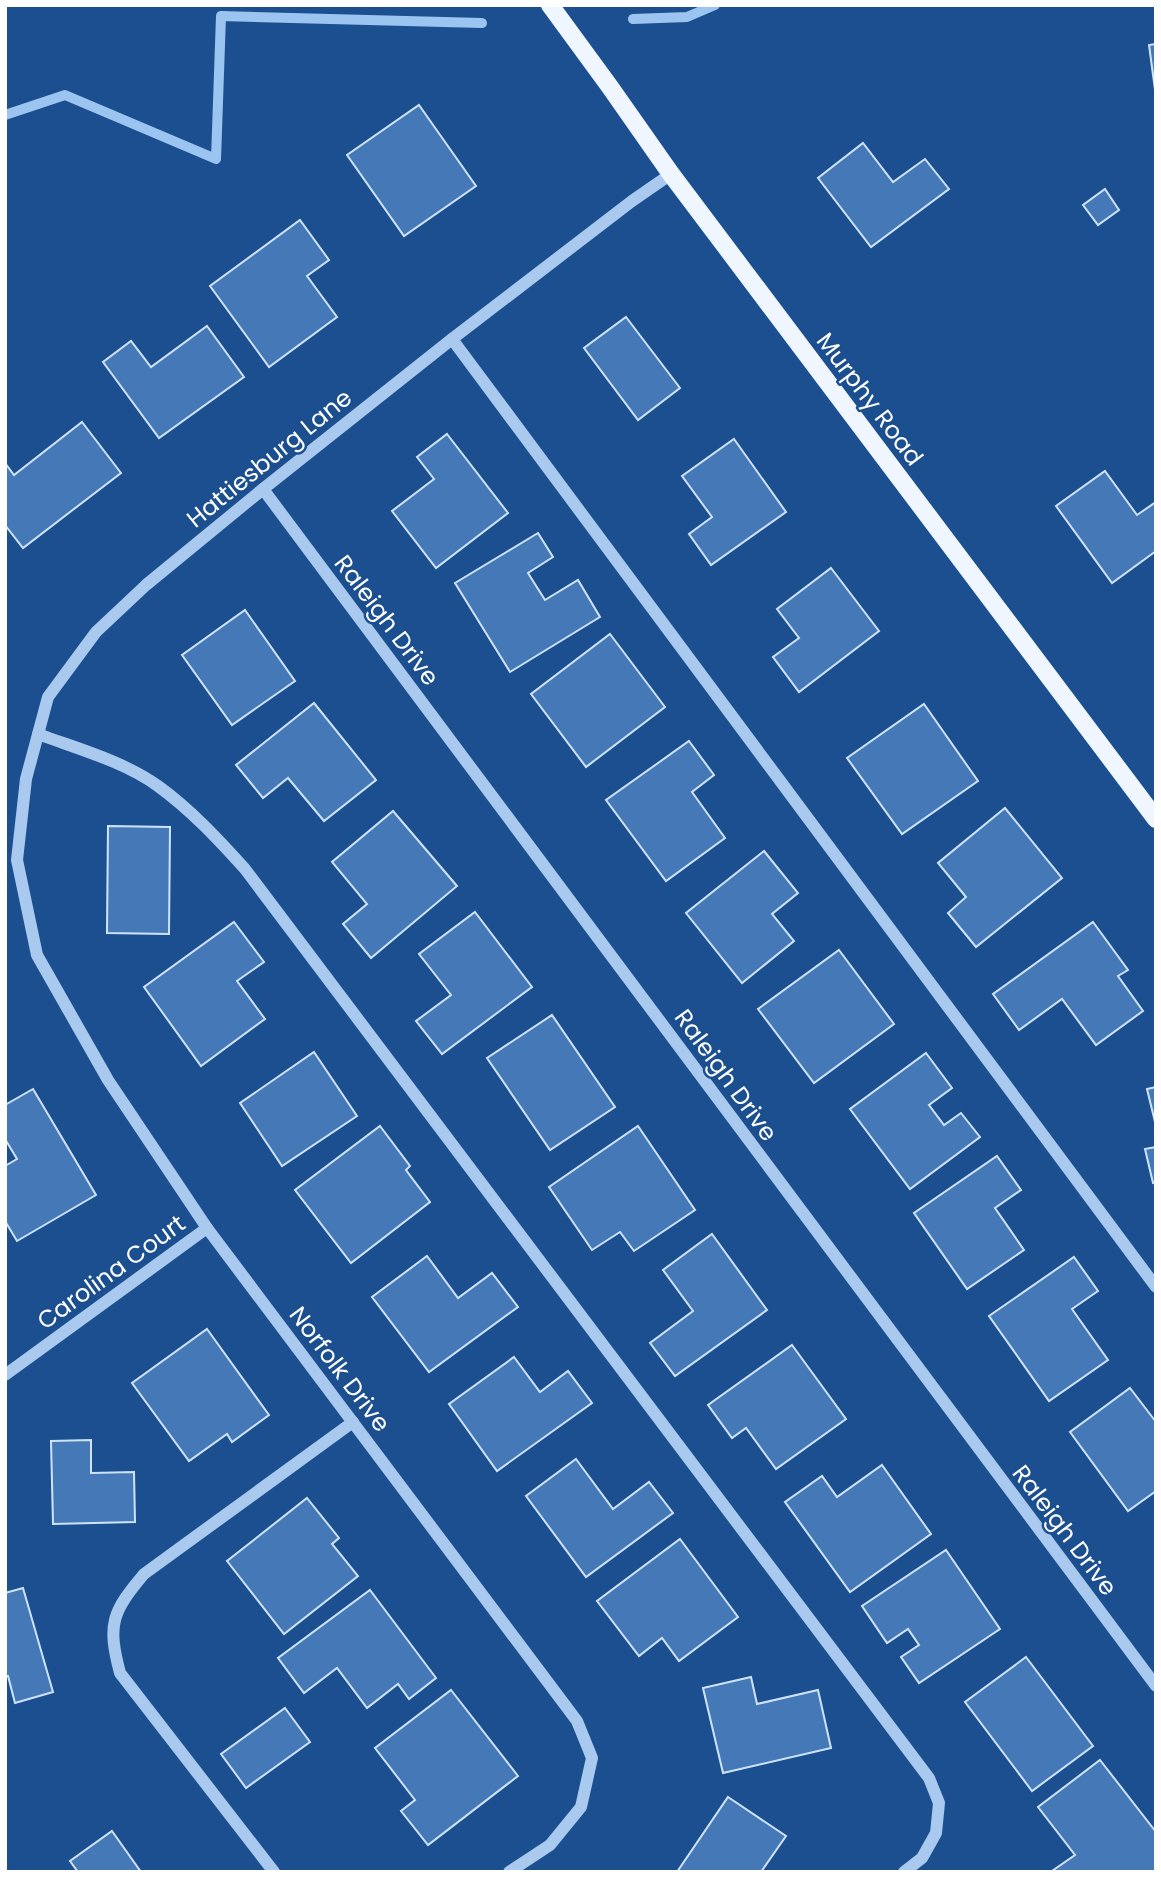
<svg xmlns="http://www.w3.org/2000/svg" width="1161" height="1877" font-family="Poppins,sans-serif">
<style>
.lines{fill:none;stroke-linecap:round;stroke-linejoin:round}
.stream{stroke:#9cc4f0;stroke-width:10}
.building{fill:#4478b7;stroke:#cfe3fa;stroke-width:2}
.minor{stroke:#a9c9ee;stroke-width:12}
.major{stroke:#f0f6ff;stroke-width:18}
.labels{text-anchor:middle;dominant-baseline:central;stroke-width:5;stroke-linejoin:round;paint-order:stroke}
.street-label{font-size:24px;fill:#fff;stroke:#1b4f8f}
</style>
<rect width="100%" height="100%" fill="#1b4f8f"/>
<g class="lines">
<g class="stream">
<polyline points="633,19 687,17 715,5"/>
<polyline points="5,115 65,95 216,159 221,16 482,23"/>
</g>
</g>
<g class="building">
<polygon points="1156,44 1156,97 1149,45"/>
<polygon points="419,105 476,186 404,236 347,155"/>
<polygon points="863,143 893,182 925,159 949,189 871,247 818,178"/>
<polygon points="1105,189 1119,210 1098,225 1083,205"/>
<polygon points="300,220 329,260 307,276 337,317 269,367 210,286"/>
<polygon points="626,317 680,388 638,420 584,348"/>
<polygon points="207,326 244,377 159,438 103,362 131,341 151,367"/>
<polygon points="82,422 121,473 23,548 5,525 5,463 14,475"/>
<polygon points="447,434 508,513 436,568 392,511 434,479 417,457"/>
<polygon points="734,439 786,512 711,565 689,534 712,517 682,476"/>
<polygon points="1105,471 1137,515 1156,502 1156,551 1112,583 1056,506"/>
<polygon points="538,533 553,557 528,573 545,600 578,580 600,617 510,672 455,583"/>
<polygon points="831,568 879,631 799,692 773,657 799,638 777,609"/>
<polygon points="245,610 295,681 232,725 182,655"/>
<polygon points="610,634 665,707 586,767 531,694"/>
<polygon points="314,703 376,780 324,821 288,778 263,798 236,765"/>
<polygon points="924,704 978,781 902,834 847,758"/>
<polygon points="689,741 714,775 692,792 725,838 666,881 606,800"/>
<polygon points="1005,808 1062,878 976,947 948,913 966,897 938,863"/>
<polygon points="393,811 457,886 371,958 343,924 367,904 332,862"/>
<polygon points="108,826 170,827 169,934 107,933"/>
<polygon points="764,851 798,893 772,914 794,941 742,983 686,913"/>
<polygon points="475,912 532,987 442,1054 416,1021 451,995 419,954"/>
<polygon points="234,922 264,962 237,981 265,1019 201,1066 144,987"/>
<polygon points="1093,922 1128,970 1118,976 1143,1011 1096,1045 1062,999 1019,1030 993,994"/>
<polygon points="839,950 894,1024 814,1083 758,1009"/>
<polygon points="552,1015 615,1107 550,1150 487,1058"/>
<polygon points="314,1052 357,1116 282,1166 240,1103"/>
<polygon points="926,1053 952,1088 929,1105 944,1125 961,1113 980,1137 910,1189 850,1109"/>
<polygon points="1156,1087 1156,1126 1147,1089"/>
<polygon points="33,1089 96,1195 17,1241 5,1221 5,1166 17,1159 5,1139 5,1105"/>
<polygon points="380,1126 410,1166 406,1170 430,1202 351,1263 295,1190"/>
<polygon points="638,1126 695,1210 634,1251 620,1232 592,1250 549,1187"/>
<polygon points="1156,1147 1156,1182 1153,1183 1145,1149"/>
<polygon points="997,1156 1021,1190 995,1208 1024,1250 967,1289 914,1213"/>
<polygon points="712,1234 767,1310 675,1376 650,1343 693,1311 663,1270"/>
<polygon points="427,1256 458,1298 492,1273 518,1307 429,1372 372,1297"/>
<polygon points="1074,1257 1098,1291 1072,1309 1108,1360 1049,1401 989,1316"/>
<polygon points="207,1329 269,1415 232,1442 227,1434 189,1461 132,1383"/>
<polygon points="792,1345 846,1419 776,1469 746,1428 732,1438 708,1405"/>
<polygon points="514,1357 540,1392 568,1371 592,1403 497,1471 449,1404"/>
<polygon points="1130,1388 1156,1422 1156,1491 1128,1511 1070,1432"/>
<polygon points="91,1440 91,1473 134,1472 135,1522 53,1524 51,1441"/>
<polygon points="576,1459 613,1509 649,1482 673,1513 586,1577 526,1496"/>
<polygon points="882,1465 931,1534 850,1592 785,1502 822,1476 837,1497"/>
<polygon points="307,1498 339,1538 332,1544 358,1576 284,1634 227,1561"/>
<polygon points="680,1539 738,1617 679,1661 662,1638 639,1656 597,1601"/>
<polygon points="946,1550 1000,1629 919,1683 901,1657 919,1645 908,1629 887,1643 862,1606"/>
<polygon points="23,1588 53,1692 15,1703 8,1676 5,1676 5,1593"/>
<polygon points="370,1590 436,1678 409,1699 398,1684 367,1708 337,1668 304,1693 278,1658"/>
<polygon points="1026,1657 1093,1746 1032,1791 965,1702"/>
<polygon points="751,1677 757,1704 818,1690 831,1748 723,1773 703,1688"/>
<polygon points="451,1690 518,1776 428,1845 401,1811 415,1800 375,1748"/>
<polygon points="285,1708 310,1742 246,1788 221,1754"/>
<polygon points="1100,1760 1156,1832 1156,1872 1052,1871 1075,1855 1038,1807"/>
<polygon points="728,1797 786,1836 761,1872 677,1872"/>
<polygon points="112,1831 141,1872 78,1872 70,1861"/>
</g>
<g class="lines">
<g class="minor">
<polyline points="452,339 1156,1287"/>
<polyline points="263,489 1156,1686"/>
<path d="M 38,734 C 78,749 123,761 158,786 C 191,810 218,839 245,869 L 929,1778 L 939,1803 L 936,1833 L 922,1858 L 904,1872"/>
<polyline points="5,1375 207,1228"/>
<path d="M 274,1872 L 120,1673 C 107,1624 112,1612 144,1574 L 353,1422"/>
<polyline points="509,1872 550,1845 581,1807 592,1758 577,1721 207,1228 108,1080 37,955 17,860 26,779 48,697 96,632 146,585 263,489 452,339 632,201 671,174"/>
</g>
<polyline class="major" points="550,5 610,87 671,174 1156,819"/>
</g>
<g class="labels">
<g class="street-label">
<text transform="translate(870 399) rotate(53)">Murphy Road</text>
<text transform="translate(269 458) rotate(-39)">Hattiesburg Lane</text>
<text transform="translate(387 620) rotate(53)">Raleigh Drive</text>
<text transform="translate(726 1075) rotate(54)">Raleigh Drive</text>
<text transform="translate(111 1272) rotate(-36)">Carolina Court</text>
<text transform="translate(340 1369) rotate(53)">Norfolk Drive</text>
<text transform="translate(1065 1530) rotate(53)">Raleigh Drive</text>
</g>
</g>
<rect width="1161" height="1877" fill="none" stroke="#ffffff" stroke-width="14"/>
</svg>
